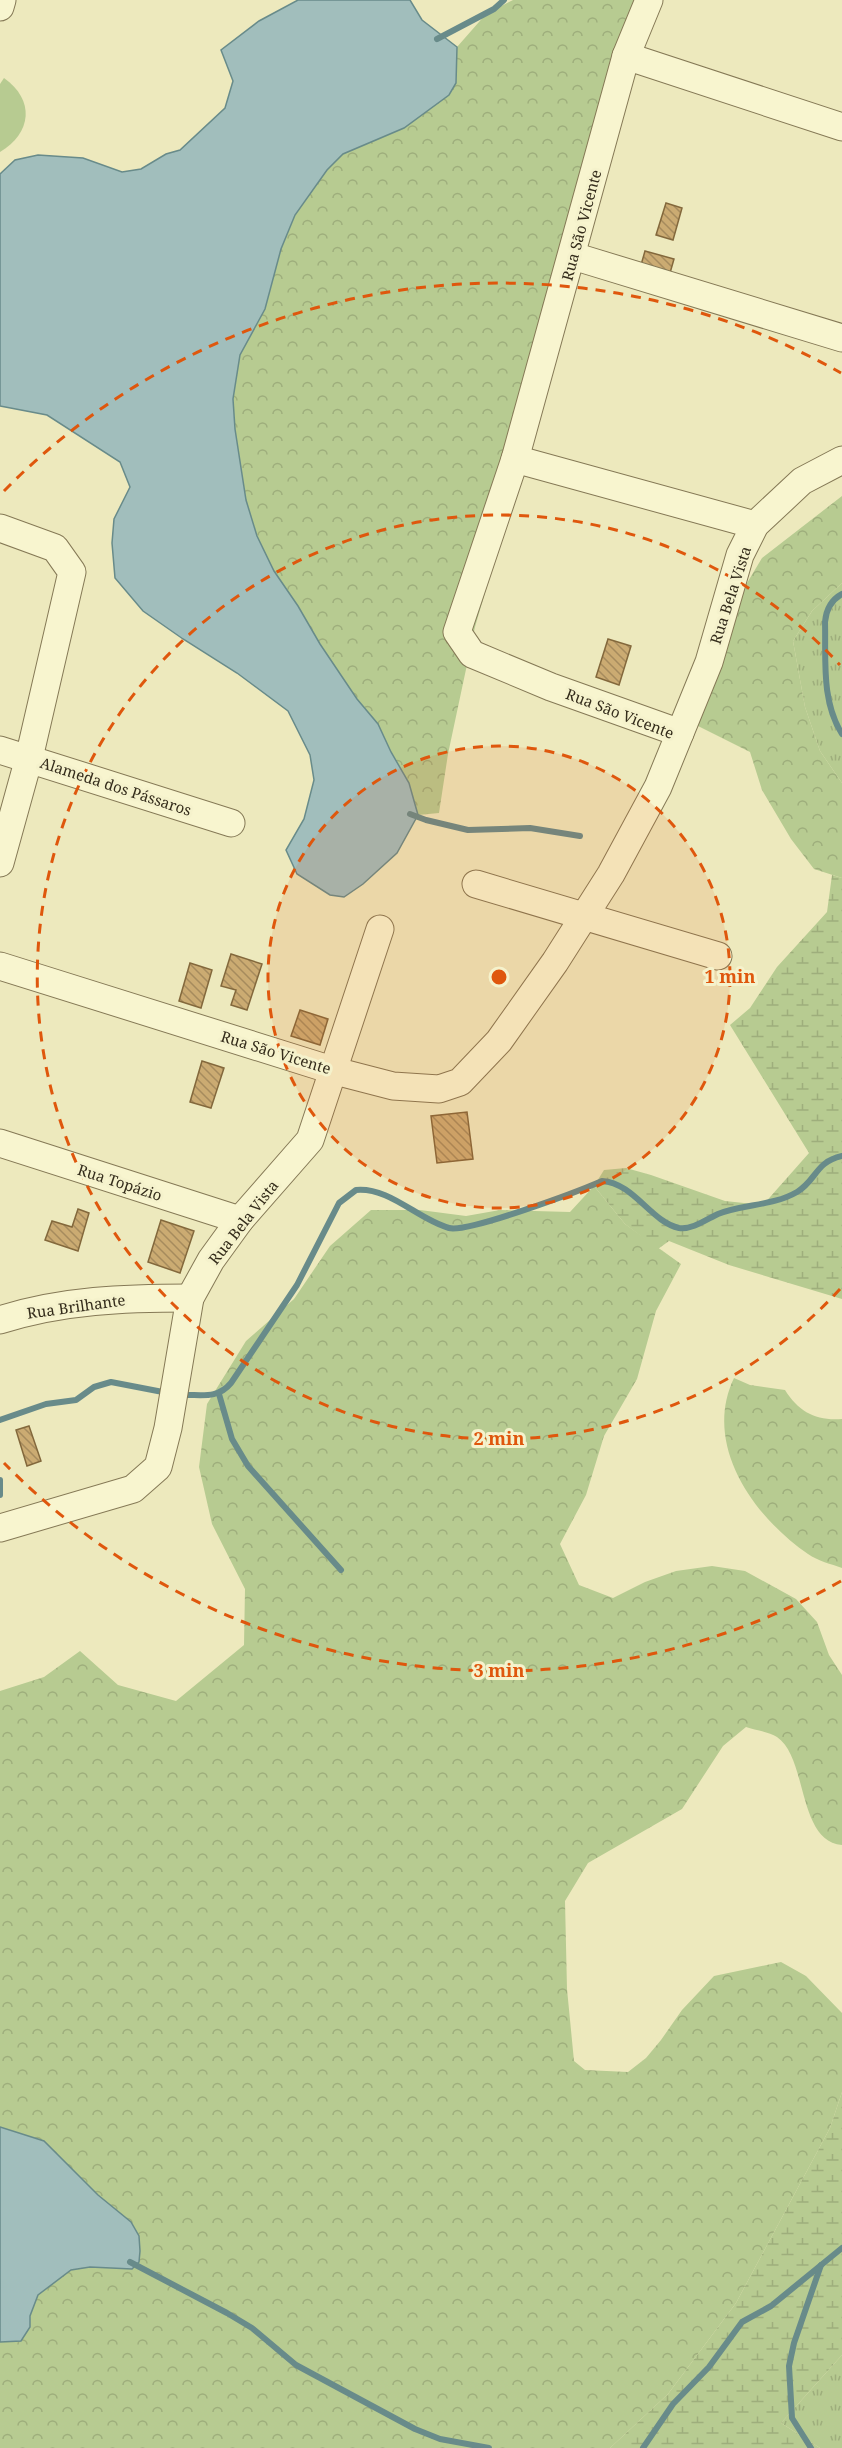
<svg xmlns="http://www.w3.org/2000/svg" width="842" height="2448" font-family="'Noto Serif',serif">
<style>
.grass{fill:url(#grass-tufts)}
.forest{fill:url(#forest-crowns)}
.wetland{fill:url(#wetland-marsh)}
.green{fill:#b7cb91}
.water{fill:#a1bebc;stroke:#688b8a;stroke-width:1.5}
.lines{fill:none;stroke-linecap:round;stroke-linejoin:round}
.stream{stroke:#688b8a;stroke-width:6}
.building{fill:url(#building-back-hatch);stroke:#83683c;stroke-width:1.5}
.minor-casing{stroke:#857956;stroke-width:29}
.minor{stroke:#f8f5cf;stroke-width:27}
.ring{fill:none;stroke:#df570d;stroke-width:3;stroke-dasharray:10 8}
.labels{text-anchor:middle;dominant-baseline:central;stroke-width:6;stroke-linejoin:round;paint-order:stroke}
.street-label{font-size:15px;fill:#342c1b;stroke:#f5f2cc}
.centre{fill:#df570d;stroke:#f5f2cc;stroke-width:3}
.ring-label{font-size:18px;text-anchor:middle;font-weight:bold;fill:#df570d;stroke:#f5f2cc;stroke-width:6;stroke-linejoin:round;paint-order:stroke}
</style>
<defs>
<pattern id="grass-tufts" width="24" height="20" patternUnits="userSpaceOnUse" patternTransform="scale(1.5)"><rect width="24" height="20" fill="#b7cb91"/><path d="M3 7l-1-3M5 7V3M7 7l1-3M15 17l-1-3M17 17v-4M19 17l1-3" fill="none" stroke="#9eae7c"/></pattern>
<pattern id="forest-crowns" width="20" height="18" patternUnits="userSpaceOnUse" patternTransform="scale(1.5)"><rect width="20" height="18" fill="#b7cb91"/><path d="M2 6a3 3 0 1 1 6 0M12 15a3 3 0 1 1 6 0" fill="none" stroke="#9eae7c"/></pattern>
<pattern id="wetland-marsh" width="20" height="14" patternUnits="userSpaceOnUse" patternTransform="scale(1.5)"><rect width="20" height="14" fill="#b7cb91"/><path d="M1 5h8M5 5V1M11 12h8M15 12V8" fill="none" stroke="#9eae7c"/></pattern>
<pattern id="building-back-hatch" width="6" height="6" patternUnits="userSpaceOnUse" patternTransform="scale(1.5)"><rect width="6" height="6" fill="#cbab72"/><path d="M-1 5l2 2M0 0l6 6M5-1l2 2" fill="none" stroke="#a68b5d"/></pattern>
</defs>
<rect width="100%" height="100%" fill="#ede9bd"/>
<g class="grass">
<polygon points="842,583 842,783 820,751 805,707 793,641 812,611"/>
<polygon points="842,2355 842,2448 820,2448 781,2423"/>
</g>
<g class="forest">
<polygon points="513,0 638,0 543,395 475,627 448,754 439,813 418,815 409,783 391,752 378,724 357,699 320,644 298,606 274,571 256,536 246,500 235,429 233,399 240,355 265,309 281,249 295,215 327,170 343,154 404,128 456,83 457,47 486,14"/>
<polygon points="842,496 842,583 812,611 793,641 805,707 820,751 842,783 842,878 814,869 791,839 762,790 750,752 696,725 741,593 762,558"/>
<path d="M 594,1186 L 625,1224 L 681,1264 L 656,1311 L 637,1379 L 604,1436 L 586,1495 L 560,1544 L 579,1585 L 613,1598 L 645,1582 L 676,1571 L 712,1566 L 745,1571 L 796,1599 L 817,1622 L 829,1655 L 842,1675 L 842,1845 C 797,1841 808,1758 777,1737 C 769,1732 755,1730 746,1727 L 723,1746 L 682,1809 L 588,1863 L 565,1901 L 567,1989 L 574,2061 L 585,2070 L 628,2072 L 646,2058 L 661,2040 L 682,2010 L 714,1976 L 781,1962 L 806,1976 L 842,2013 L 842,2092 L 830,2128 L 736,2303 L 668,2394 L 610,2448 L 0,2448 L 0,2342 L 21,2341 L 30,2327 L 30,2316 L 38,2295 L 71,2270 L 90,2267 L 105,2268 L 131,2222 L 98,2195 L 44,2141 L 0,2127 L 0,1691 L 44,1677 L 80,1651 L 118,1685 L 176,1701 L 244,1645 L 245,1589 L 212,1524 L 199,1467 L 207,1404 L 246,1341 L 294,1299 L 330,1246 L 371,1210 L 420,1210 L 466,1216 L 500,1210 L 570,1212 Z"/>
<path d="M 734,1378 L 750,1385 L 785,1390 C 799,1412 816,1421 842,1419 L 842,1568 C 831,1564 818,1561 808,1554 C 754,1517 702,1445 734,1378 Z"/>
</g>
<g class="wetland">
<polygon points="832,875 842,878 842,1299 729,1265 669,1241 658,1249 625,1224 594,1186 604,1170 626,1168 651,1175 725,1201 763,1205 809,1153 730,1025 750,1008 777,967 827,912"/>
<polygon points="842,2092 842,2355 781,2423 820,2448 610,2448 668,2394 736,2303 830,2128"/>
</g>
<path class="green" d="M 4,78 C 35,100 32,133 0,152 L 0,84 Z"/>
<g class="water">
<polygon points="298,0 410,0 422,20 457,47 456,83 449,95 404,128 343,154 327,170 295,215 281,249 265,309 240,355 233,399 235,429 246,500 257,536 274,571 298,606 320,644 357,699 378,724 391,752 409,783 418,815 397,853 363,884 344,897 330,895 297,874 286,850 304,819 314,780 310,755 288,711 237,673 183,639 143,611 115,578 112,543 114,519 130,487 120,462 47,415 0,406 0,174 15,160 38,155 83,158 122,172 141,169 166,154 180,150 225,108 233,81 221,50 259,21"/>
<polygon points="0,2127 44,2141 98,2195 131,2222 139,2236 140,2251 139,2262 132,2269 90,2267 71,2270 38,2295 30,2316 30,2327 21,2341 0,2342"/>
</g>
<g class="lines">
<g class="stream">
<polyline points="437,39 494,9 504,0"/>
<path d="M 842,594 C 831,600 826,611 825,622 C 826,659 821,701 842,734"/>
<polyline points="410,814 426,820 468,830 530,828 580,836"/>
<polyline points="219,1394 232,1439 248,1466 341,1570"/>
<path d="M 181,1395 C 200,1394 217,1400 231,1383 L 297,1285 L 339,1203 L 356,1190 C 390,1187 417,1219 449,1228 C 468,1233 579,1191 602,1181 C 634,1183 651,1222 679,1228 C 692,1230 707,1219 718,1214 C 743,1204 773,1206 797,1192 C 817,1180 815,1162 842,1156"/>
<polyline points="0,1420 46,1404 76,1400 94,1387 111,1382 168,1393"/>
<polyline points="0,1480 0,1495"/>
<polyline points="130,2262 227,2313 252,2328 296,2365 415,2429 440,2439 489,2448"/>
<polyline points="643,2448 673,2404 709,2367 742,2322 771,2306 842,2248"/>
<polyline points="811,2448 792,2418 789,2366 794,2343 821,2265"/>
</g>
</g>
<g class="building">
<polygon points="666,203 682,208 673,240 656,235"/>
<polygon points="645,251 674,259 670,273 641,265"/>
<polygon points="608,639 631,646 619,685 596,677"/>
<polygon points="231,954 262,964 247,1010 231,1005 236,990 221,986"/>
<polygon points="190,963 212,970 201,1008 179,1001"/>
<polygon points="300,1010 328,1019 320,1045 291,1036"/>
<polygon points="202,1061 224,1068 211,1108 190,1102"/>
<polygon points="467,1112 473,1159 437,1163 431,1116"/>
<polygon points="78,1209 89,1213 78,1251 45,1240 52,1221 72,1227"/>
<polygon points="161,1220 194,1231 180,1273 148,1262"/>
<polygon points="29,1426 41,1461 27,1466 16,1430"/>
</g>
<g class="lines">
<defs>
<g id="minor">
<polyline points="649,0 626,56 515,459 457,632 472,654 551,687 680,733"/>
<polyline points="0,7 2,0"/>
<polyline points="626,56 842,127"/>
<polyline points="573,256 842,338"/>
<polyline points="515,459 755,525"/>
<polyline points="0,528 55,548 72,572 29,758 0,863"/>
<polyline points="0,750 231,823"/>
<polyline points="476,884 718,956"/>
<polyline points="0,966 335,1071 393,1086 439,1089 460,1082 499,1041 555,962 611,874 658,787 709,662 740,555 755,525 802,481 842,460"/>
<polyline points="0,1143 240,1220"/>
<path d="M 0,1320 C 62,1300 126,1298 190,1298"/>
<polyline points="0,1528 133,1489 158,1467 168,1428 190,1298 211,1260 240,1220 310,1140 380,929"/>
</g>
</defs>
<use href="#minor" class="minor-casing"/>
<use href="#minor" class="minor"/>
</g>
<circle cx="499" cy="977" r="231" fill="#df570d" fill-opacity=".12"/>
<g class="ring">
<circle cx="499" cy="977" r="231"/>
<path d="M840 1289A462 462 0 1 1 840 665"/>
<path d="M841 1581A694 694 0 0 1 4 1463M4 491A694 694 0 0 1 841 373"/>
</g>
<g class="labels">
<g class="street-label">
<text transform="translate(581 225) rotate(-75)">Rua São Vicente</text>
<text transform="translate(730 595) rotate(-72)">Rua Bela Vista</text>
<text transform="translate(620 713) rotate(21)">Rua São Vicente</text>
<text transform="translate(116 786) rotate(18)">Alameda dos Pássaros</text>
<text transform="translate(276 1052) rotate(17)">Rua São Vicente</text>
<text transform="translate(120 1182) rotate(18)">Rua Topázio</text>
<text transform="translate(243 1222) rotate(-52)">Rua Bela Vista</text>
<text transform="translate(76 1306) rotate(-8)">Rua Brilhante</text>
</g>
</g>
<circle cx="499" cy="977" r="9" class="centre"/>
<g class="ring-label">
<text x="730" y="983">1 min</text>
<text x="499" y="1445">2 min</text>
<text x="499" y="1677">3 min</text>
</g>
</svg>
